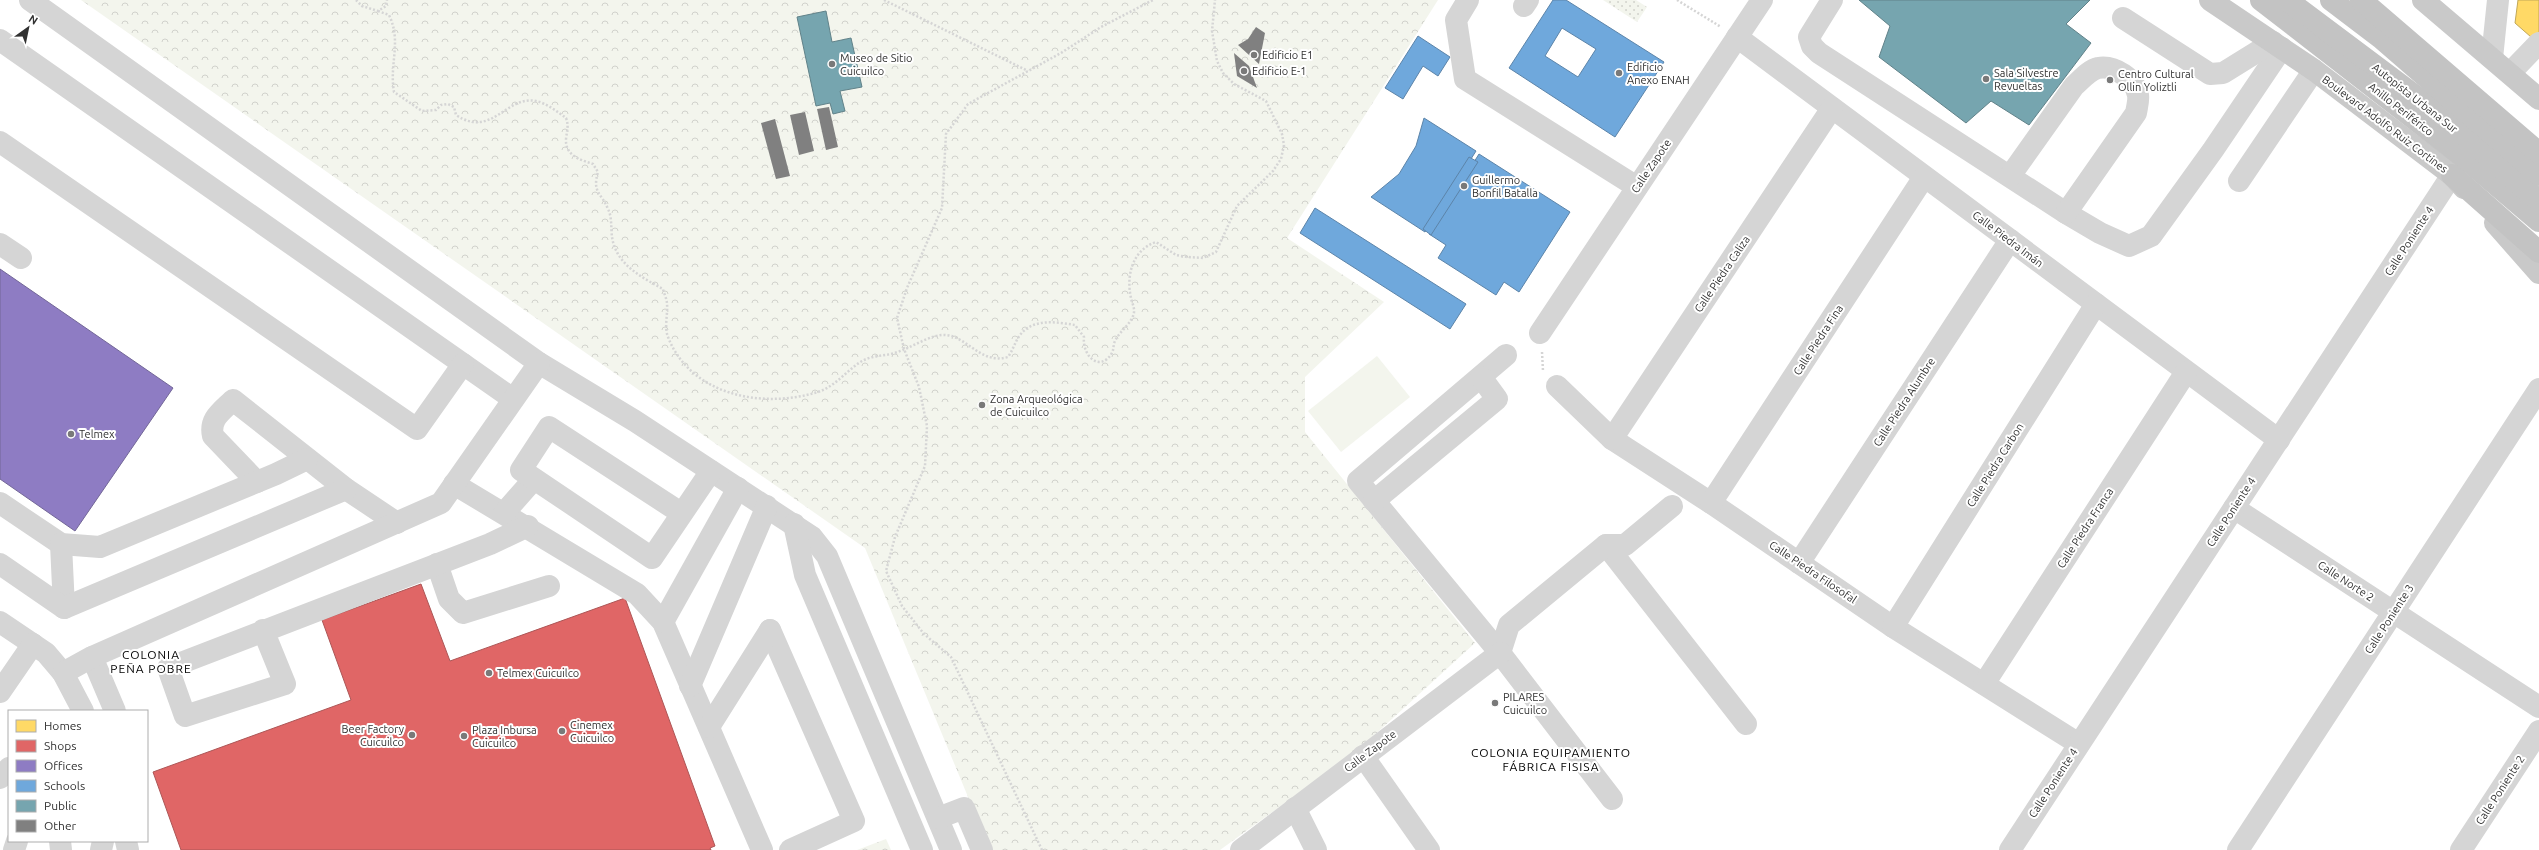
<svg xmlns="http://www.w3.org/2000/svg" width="2539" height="850" font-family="Ubuntu,sans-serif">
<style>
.grass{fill:url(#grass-dots)}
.park{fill:url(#park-crowns)}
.pitch{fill:#f3f5ed}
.homes{fill:#ffd966;stroke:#c1a756}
.shops{fill:#e06666;stroke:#ac5656}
.offices{fill:#8e7cc3;stroke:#726697}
.schools{fill:#6fa8dc;stroke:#5c84a9;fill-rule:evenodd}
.public{fill:#76a5af;stroke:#618289}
.building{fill:#808080}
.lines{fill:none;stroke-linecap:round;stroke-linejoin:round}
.path{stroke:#d5d5d5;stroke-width:2.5;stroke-dasharray:2 2;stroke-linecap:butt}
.minor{stroke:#d5d5d5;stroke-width:22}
.major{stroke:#c9c9c9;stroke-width:22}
.highway{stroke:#c3c3c3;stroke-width:22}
.poi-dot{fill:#797979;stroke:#fff;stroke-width:1.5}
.labels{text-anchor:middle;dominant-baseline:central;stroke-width:4;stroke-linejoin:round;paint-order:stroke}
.poi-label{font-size:11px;fill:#313131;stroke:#fff;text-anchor:start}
.street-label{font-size:11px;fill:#313131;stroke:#fff}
.neighbourhood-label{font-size:12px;letter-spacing:1px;fill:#000;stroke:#fff}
</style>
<defs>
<pattern id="grass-dots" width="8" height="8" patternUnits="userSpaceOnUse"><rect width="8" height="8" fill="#f3f5ed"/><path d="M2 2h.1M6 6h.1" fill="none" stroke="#d1d2cc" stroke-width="1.8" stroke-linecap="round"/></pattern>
<pattern id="park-crowns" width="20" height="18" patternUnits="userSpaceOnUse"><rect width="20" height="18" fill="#f3f5ed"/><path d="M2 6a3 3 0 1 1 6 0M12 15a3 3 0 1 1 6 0" fill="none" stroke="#d1d2cc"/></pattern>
</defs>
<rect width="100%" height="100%" fill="#fff"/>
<polygon class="grass" points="1603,0 1636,0 1647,7 1637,22"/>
<g class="park">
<polygon points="81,0 1438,0 1287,238 1384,302 1305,377 1305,432 1475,643 1358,750 1220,850 990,850 865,548"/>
<polygon points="886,839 891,850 857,850"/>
</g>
<polygon class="pitch" points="1377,356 1410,397 1341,452 1308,411"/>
<polygon class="homes" points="2518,0 2539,0 2539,44 2515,23"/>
<polygon class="shops" points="421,584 450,661 625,598 715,846 710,848 711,850 181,850 153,772 351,700 322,620"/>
<polygon class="offices" points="0,269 173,388 75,531 0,479"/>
<g class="schools">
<path d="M 1553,0 L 1566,0 L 1664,62 L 1615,137 L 1509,68 ZM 1562,28 L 1596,49 L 1578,77 L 1545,56 Z"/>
<polygon points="1418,36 1450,57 1438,76 1423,66 1403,99 1385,88"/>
<polygon points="1424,118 1476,151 1425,232 1371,197 1399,174 1416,146"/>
<polygon points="1479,154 1570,212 1519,292 1504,282 1496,295 1438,258 1446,245 1429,234"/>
<polygon points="1469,157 1478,162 1431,235 1423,229"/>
<polygon points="1315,208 1466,304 1450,329 1300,233"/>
</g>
<g class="public">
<polygon points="1859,0 2090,0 2066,24 2091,43 2029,125 1991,101 1966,123 1879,57 1890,26"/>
<polygon points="826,11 832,42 851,38 862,87 840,91 845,111 833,114 830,103 816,106 797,17"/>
</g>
<g class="building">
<polygon points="1256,27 1265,33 1259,64 1238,45 1248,39"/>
<polygon points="1234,53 1249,66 1257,88 1237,76"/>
<polygon points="829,107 838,147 826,150 817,109"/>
<polygon points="805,112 814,151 799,155 790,115"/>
<polygon points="775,119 790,176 776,179 761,123"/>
</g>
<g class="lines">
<g class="path">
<polyline points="356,0 362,6 378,11 386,6 387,0"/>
<polyline points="884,0 1028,71"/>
<polyline points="1677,0 1721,27"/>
<path d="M 378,11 L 389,15 C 402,42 389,63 394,92 L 422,111 L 436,110 L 441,105 L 448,104 L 454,107 L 456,115 C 492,139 506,95 536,101 C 546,103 558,112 566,118 C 569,126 567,130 566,139 C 565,156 581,160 593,164 L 598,172 C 592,193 601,192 608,209 C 613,219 610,231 613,242 C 619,266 643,278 663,289 C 664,294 667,299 667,304 C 668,314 664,327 668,337 C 691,396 763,409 818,392 C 836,386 847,370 862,361 C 871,356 881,356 891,354 C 907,350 921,340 936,336 C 964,328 977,366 1008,357 C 1013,350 1015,342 1020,335 C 1033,318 1057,322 1075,325 L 1084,337 C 1082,356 1100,373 1112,353 C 1114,349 1113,345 1115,341 C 1119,332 1129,326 1133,316 C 1136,309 1132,304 1131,298 C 1126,276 1132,250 1156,242 L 1176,255 L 1187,257 L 1203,258 L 1216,252 L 1237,206 L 1273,171 L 1281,159 L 1284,145 L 1282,134 L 1266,101 L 1234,84 L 1223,73 L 1217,61 L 1212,31 L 1215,0"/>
<polyline points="1542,352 1543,371"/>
<polyline points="1042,850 951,657 924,634 902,606 886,571 895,537 925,466 927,426 919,387 904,349 897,318 907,288 942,208 946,134 968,104 1061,53 1101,27 1153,0"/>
</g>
<g class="minor">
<polyline points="30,0 539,363 635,421 812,537 827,556 951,850"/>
<polyline points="1468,0 1456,20 1465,79 1637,187"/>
<polyline points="1832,0 1809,37 1812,46 1819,53 2066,213 2100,233 2129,246 2151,236 2213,150 2282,48"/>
<polyline points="1524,6 1528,0"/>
<polyline points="2123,18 2210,74 2223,73 2273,42"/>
<polyline points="1737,37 2279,440"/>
<polyline points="0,40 513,399"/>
<polyline points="2492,58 2498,0"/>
<polyline points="2510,73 2539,43"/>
<polyline points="0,142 417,429 463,364"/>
<path d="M 2010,176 L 2074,86 C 2081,80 2089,70 2098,68 C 2115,65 2135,79 2138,95 C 2139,100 2137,107 2136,113 L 2066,213"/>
<polyline points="2239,181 2314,70"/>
<polyline points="0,244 21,258"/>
<polyline points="1540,333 1762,0"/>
<polyline points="1506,355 1358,481 1500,653 1612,799"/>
<polyline points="1557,386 1612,439 1711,503 1893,627 2079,744"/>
<polyline points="1612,439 1832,108"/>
<path d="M 257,482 L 213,436 C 209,419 221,412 233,400 L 346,489 L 397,523"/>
<polyline points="454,484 637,594 663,622 762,850"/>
<polyline points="1374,501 1497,399 1481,377"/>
<polyline points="0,503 61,544 100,547 276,474 307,459"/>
<polyline points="1711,503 1924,177"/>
<polyline points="2234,508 2539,707"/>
<polyline points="504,513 534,479"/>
<polyline points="681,513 549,427 521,470 652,558 711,471"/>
<polyline points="794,524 805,575 922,850"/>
<polyline points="61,544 64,608"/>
<polyline points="1606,545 1746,724"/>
<polyline points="1799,563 2010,240"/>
<polyline points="0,564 64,608 346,489"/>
<polyline points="437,564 449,599 463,613 549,586"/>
<polyline points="0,622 46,653 63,673 83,711"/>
<polyline points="663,622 738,488"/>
<polyline points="1893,627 2096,304"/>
<polyline points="263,630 285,684 185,716 168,668 490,544 528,526"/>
<polyline points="770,630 854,821 790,850"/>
<polyline points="1500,653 1509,625 1606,545 1625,545 1672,506"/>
<polyline points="92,657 115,711"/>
<polyline points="63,673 92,657 441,503 539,363"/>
<polyline points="1984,684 2186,372"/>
<polyline points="690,686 767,506"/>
<polyline points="0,692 33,644"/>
<polyline points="709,727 770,630"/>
<polyline points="1363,756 1429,850"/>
<polyline points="0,778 9,768"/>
<polyline points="1295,808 1316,850"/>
<polyline points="938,818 964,808 982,850"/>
<polyline points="60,841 61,850"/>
<polyline points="126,841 128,850"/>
<polyline points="14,850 17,841"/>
<polyline points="101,850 103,841"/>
<polyline points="1241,850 1500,653"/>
<polyline points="2010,850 2452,175"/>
<polyline points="2238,850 2539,389"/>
<polyline points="2461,850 2539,731"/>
</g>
<g class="major">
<polyline points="2210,0 2314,70 2452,175 2464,188"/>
<polyline points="2423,0 2539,99"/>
<polyline points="2495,223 2539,273"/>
</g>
<g class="highway">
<polyline points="2261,0 2466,159 2539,221"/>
<polyline points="2287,0 2446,119 2539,201"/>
<polyline points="2331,0 2381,38 2539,175"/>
<polyline points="2361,0 2539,153"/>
<polyline points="2452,175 2539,252"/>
</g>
</g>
<g class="poi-dot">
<circle cx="1254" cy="55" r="4"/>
<circle cx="832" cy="64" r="4"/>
<circle cx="1244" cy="71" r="4"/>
<circle cx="1619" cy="73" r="4"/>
<circle cx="1986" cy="79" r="4"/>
<circle cx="2110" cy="80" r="4"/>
<circle cx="1464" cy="186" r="4"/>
<circle cx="982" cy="405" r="4"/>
<circle cx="71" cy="434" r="4"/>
<circle cx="489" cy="673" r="4"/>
<circle cx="1495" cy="703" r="4"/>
<circle cx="562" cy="731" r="4"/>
<circle cx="412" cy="735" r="4"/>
<circle cx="464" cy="736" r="4"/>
</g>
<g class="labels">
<g class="poi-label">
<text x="1262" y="55">Edificio E1</text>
<text x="840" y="58">Museo de Sitio<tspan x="840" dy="13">Cuicuilco</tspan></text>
<text x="1627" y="67">Edificio<tspan x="1627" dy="13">Anexo ENAH</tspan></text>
<text x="1252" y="71">Edificio E-1</text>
<text x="1994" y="73">Sala Silvestre<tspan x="1994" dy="13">Revueltas</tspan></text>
<text x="2118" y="74">Centro Cultural<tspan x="2118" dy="13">Ollin Yoliztli</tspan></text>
<text x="1472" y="180">Guillermo<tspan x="1472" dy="13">Bonfil Batalla</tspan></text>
<text x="990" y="399">Zona Arqueológica<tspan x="990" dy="13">de Cuicuilco</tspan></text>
<text x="79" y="434">Telmex</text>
<text x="497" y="673">Telmex Cuicuilco</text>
<text x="1503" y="697">PILARES<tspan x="1503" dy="13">Cuicuilco</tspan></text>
<text x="570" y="725">Cinemex<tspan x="570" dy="13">Cuicuilco</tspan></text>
<text x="404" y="729" text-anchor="end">Beer Factory<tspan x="404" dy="13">Cuicuilco</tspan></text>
<text x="472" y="730">Plaza Inbursa<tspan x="472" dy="13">Cuicuilco</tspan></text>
</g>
<g class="street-label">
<text transform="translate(2415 98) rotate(38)">Autopista Urbana Sur</text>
<text transform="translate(2401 109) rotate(38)">Anillo Periférico</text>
<text transform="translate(2385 124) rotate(37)">Boulevard Adolfo Ruiz Cortines</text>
<text transform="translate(1651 166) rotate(-56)">Calle Zapote</text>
<text transform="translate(2008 239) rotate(37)">Calle Piedra Imán</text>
<text transform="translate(2409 241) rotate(-57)">Calle Poniente 4</text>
<text transform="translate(1722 274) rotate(-56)">Calle Piedra Caliza</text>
<text transform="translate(1818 340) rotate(-57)">Calle Piedra Fina</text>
<text transform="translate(1904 402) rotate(-57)">Calle Piedra Alumbre</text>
<text transform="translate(1995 465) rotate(-58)">Calle Piedra Carbon</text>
<text transform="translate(2231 512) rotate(-57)">Calle Poniente 4</text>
<text transform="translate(2085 528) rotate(-57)">Calle Piedra Franca</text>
<text transform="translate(1813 572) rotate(34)">Calle Piedra Filosofal</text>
<text transform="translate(2346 581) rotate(33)">Calle Norte 2</text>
<text transform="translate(2389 619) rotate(-57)">Calle Poniente 3</text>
<text transform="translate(1370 751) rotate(-37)">Calle Zapote</text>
<text transform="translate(2053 783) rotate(-57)">Calle Poniente 4</text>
<text transform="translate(2500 790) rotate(-57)">Calle Poniente 2</text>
</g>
<g class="neighbourhood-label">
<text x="151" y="654">COLONIA<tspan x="151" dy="14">PEÑA POBRE</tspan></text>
<text x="1551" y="752">COLONIA EQUIPAMIENTO<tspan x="1551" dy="14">FÁBRICA FISISA</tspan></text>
</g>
</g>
<rect x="8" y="710" width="140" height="132" fill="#ffffff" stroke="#adadad"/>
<rect x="16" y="720" width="20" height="12" fill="#ffd966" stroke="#adadad"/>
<text x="44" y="730" font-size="12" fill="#313131">Homes</text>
<rect x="16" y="740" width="20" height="12" fill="#e06666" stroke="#adadad"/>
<text x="44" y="750" font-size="12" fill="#313131">Shops</text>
<rect x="16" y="760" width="20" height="12" fill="#8e7cc3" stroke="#adadad"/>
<text x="44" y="770" font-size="12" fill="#313131">Offices</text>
<rect x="16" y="780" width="20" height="12" fill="#6fa8dc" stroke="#adadad"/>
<text x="44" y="790" font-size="12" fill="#313131">Schools</text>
<rect x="16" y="800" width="20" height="12" fill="#76a5af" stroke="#adadad"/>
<text x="44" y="810" font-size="12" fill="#313131">Public</text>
<rect x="16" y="820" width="20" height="12" fill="#808080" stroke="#adadad"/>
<text x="44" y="830" font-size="12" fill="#313131">Other</text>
<g transform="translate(28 28) rotate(33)" stroke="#ffffff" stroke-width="3" paint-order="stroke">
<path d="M0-3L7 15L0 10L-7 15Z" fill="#313131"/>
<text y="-6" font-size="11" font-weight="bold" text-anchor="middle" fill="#313131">N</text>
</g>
</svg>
